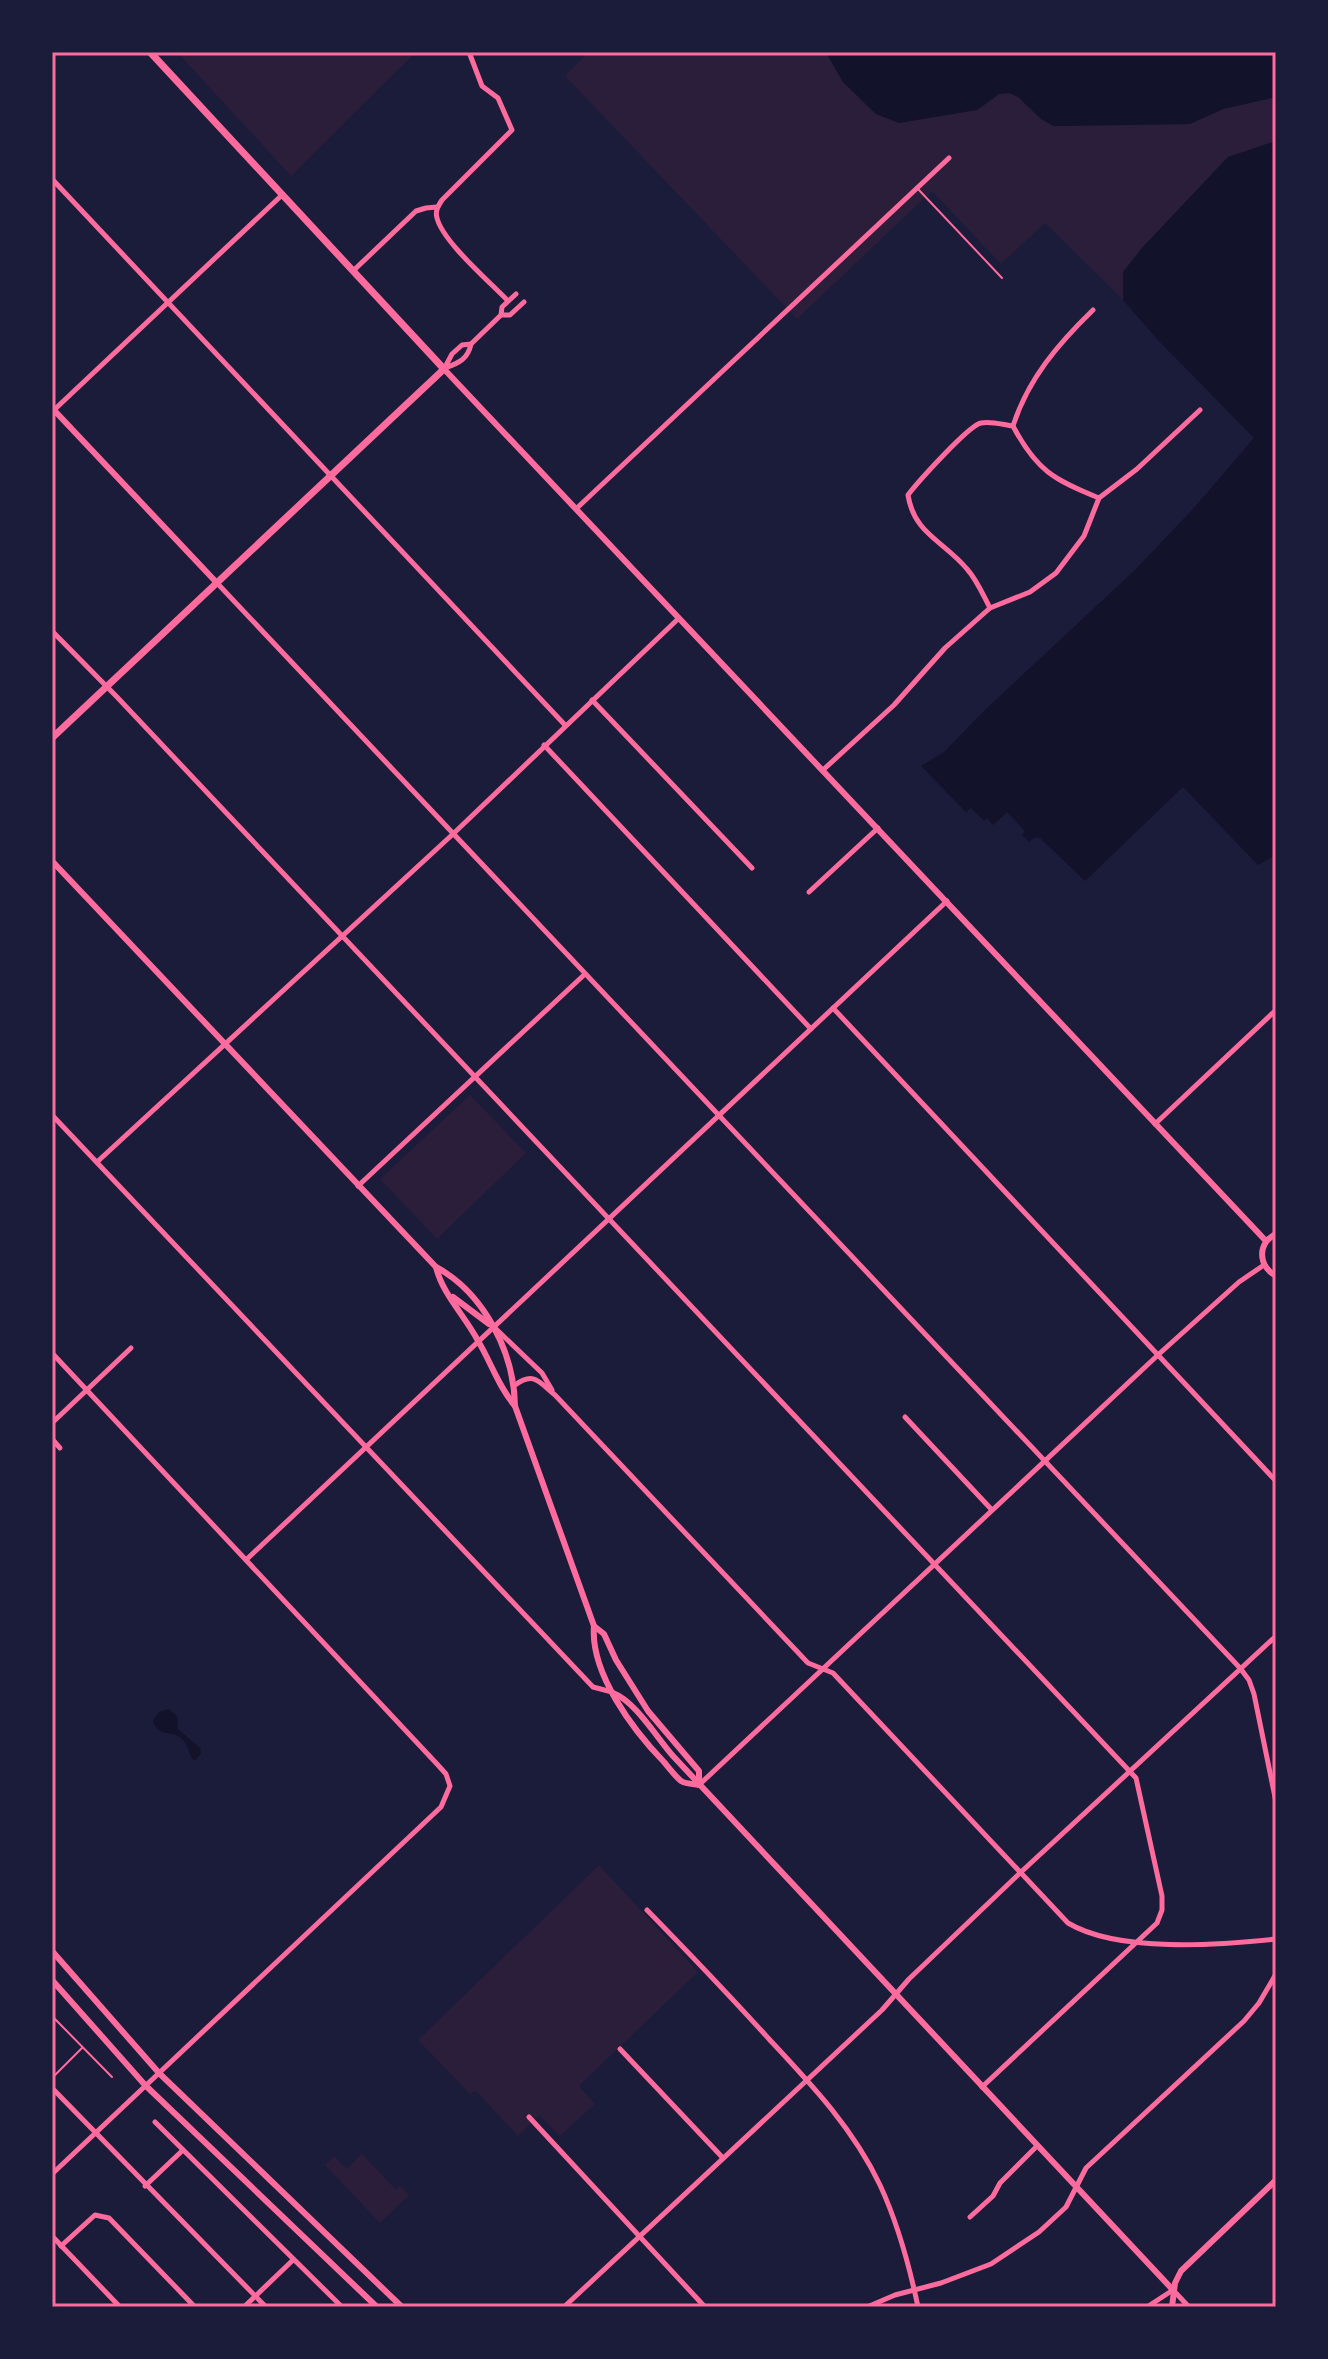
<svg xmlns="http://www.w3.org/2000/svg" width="1328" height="2359" font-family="Commissioner,sans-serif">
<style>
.green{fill:#2a1e3b}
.water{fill:#12122b}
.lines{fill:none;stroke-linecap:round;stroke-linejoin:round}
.service{stroke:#ff6b9d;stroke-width:2}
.minor{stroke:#ff6b9d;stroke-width:5}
.tertiary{stroke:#ff6b9d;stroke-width:6}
.primary{stroke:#ff6b9d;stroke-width:7}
.neatline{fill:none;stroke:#ff6b9d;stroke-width:3}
</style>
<rect width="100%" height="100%" fill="#1b1b3a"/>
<g class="green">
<polygon points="177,52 416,52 291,176"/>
<polygon points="580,52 825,52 843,82 876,114 977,110 999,94 1009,93 1018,96 1041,119 1054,126 1190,124 1223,109 1276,97 1276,141 1228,157 1142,248 1123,272 1123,300 1045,223 1001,264 932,191 797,319 565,76 584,57"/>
<polygon points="470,1095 526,1153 437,1239 380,1179"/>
<polygon points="599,1865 698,1972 579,2086 595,2104 560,2136 539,2115 518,2136 476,2091 470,2094 418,2040"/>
<polygon points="362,2154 396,2190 400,2186 409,2195 380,2223 325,2165 334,2156 347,2169"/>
</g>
<g class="water">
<polygon points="826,52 1276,52 1276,97 1223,109 1190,124 1054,126 1041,119 1018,97 1009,93 999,94 977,110 899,123 876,114 843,82"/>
<polygon points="1276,141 1276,855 1258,865 1183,787 1085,881 1040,838 1034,838 1029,842 1022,835 1025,831 1007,812 993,825 987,818 984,821 971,808 966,812 921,766 944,752 985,710 1135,570 1193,509 1254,438 1158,340 1123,300 1123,272 1142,248 1228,157"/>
<path d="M 169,1709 L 177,1716 L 178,1729 L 200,1748 L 201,1753 L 196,1760 L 192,1759 C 189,1752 187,1744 182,1739 C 171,1729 158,1738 153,1721 L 159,1712 Z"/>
</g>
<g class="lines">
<g class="service">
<polyline points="918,189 1002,278"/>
<polyline points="52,2016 112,2077"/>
<polyline points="52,2078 82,2048"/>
</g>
<g class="minor">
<path d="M 469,52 L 482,86 L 498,98 L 512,130 L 442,200 C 438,206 435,211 437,218 C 443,242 490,282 508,301"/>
<polyline points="52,179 565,725"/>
<polyline points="353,271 416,211 426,208 437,207"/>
<path d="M 1093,310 C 1058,344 1028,379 1013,426 C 1036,470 1054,480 1099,498"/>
<polyline points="501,315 510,315 524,302"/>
<path d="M 445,368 C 459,363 468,359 471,344"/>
<polyline points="444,369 452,354 462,345 471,344 501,315 502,307 516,294"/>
<polyline points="54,410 282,195"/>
<polyline points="577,508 949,158"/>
<polyline points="217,583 1240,1668 1249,1680 1254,1694 1276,1802"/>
<path d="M 990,608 C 983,595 977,580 967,569 C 944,541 914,534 908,495 C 917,483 969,425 981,423 C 991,421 1004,425 1013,426"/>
<polyline points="52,631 117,697 1136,1778 1162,1896 1162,1910 1157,1923 982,2087"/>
<polyline points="592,700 752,868"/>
<polyline points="544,745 811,1029"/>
<polyline points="823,770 894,705 945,648 990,608 1030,592 1056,573 1084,536 1099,498 1137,469 1200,410"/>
<polyline points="809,892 878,828"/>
<polyline points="833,1008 1276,1481"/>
<polyline points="52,1115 593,1687 612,1692"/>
<polyline points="1155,1124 1276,1010"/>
<polyline points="97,1162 453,834 679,618"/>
<polyline points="358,1186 585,974"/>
<polyline points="495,1328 542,1373 552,1390"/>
<polyline points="52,1353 437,1764 446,1774 450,1786 441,1807 52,2174"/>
<path d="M 515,1385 C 534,1371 539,1382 555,1395 L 808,1663 L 833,1673 L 1068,1923 C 1118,1953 1219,1945 1276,1939"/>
<polyline points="905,1417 992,1510"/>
<polyline points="52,1423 131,1348"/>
<polyline points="52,1439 60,1448"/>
<polyline points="247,1559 947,901"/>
<polyline points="700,1784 1159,1354 1239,1282 1264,1265"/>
<path d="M 647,1910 C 688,1952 729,1995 769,2039 C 811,2084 853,2128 880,2185 C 898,2224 909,2264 918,2307"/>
<polyline points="620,2049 723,2158"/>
<polyline points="52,2088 266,2307"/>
<polyline points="529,2117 705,2307"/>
<polyline points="155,2122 342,2307"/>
<polyline points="145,2186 183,2150"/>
<polyline points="970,2217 993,2196 1000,2183 1037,2146"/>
<polyline points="52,2236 120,2307"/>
<polyline points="61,2246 95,2215 109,2218 195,2307"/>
<polyline points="244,2307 293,2260"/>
<polyline points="564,2307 882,2010 909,1979 1020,1873 1276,1636"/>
<polyline points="867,2307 895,2295 941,2283 991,2264 1039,2232 1066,2207 1086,2168 1244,2021 1259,2003 1276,1974"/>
<polyline points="1147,2307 1173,2290 1189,2307"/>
</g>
<g class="tertiary">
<polyline points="444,369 1266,1241"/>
<polyline points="52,408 217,583"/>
<path d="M 52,861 L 436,1267 C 484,1293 514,1352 515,1406 L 594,1626 C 590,1673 633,1730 664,1762 C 669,1768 675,1776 681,1781 C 686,1784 693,1784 699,1785"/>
<path d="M 1276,1234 C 1257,1243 1258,1266 1276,1276"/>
<path d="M 436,1267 C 442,1293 464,1315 477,1339 C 491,1362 498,1386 515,1406"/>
<polyline points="453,1297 489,1324"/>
<polyline points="594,1626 604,1634 616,1660 648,1711 699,1771 699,1785"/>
<path d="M 613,1693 C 635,1701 657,1738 673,1756 L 1173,2290"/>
<polyline points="52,1951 159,2073 402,2307"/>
<polyline points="52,1980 145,2085 377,2307"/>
<polyline points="1172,2307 1175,2283 1181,2271 1276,2180"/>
</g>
<polyline class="primary" points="52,738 444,369 150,52"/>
</g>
<rect width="1328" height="2359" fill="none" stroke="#1b1b3a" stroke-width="108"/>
<rect x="54" y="54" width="1220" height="2251" class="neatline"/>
</svg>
